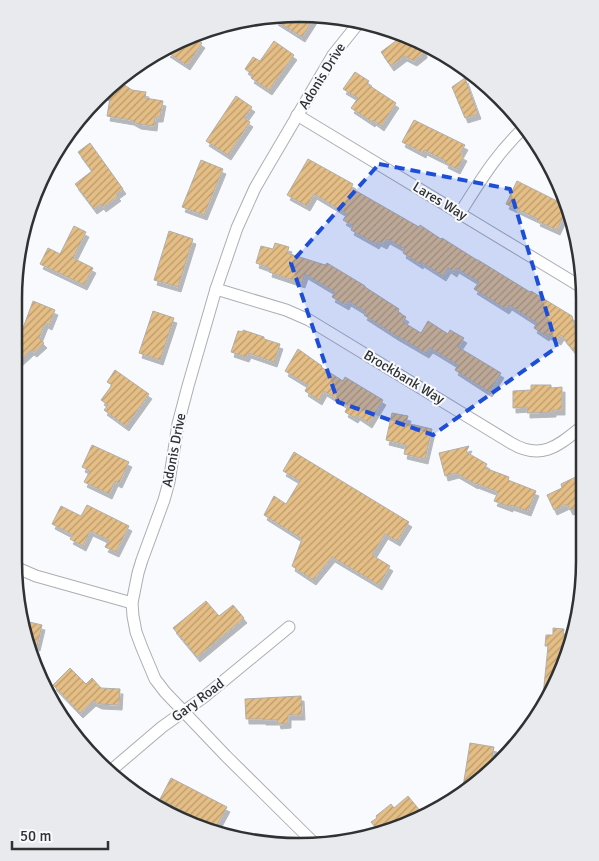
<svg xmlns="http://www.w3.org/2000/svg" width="599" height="861" font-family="Signika,sans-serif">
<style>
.building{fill:url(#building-hatch);stroke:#b0aeab;filter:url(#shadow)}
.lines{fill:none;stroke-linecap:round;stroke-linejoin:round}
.minor-casing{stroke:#acaeb1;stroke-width:13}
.minor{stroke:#fff;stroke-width:11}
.marked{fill:#1d4ed8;fill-opacity:0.2;stroke:#1d4ed8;stroke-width:4;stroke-dasharray:10 6;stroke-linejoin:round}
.labels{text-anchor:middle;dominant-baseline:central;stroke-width:4;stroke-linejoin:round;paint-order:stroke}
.street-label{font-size:14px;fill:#303132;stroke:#f8fafd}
.rim{fill:none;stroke:#303132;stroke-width:2.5}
</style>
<defs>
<pattern id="building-hatch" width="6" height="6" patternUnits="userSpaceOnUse" patternTransform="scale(1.25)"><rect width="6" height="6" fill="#e5be85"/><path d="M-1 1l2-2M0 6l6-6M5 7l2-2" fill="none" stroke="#ba9b6d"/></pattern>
<filter id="shadow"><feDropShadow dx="3" dy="5" stdDeviation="0" flood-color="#0004"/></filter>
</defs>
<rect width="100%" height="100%" fill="#f8fafd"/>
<g class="building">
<polygon points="316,15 302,37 275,20 301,17"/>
<polygon points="193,37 202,43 187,65 167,52"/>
<polygon points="404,37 423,42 424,53 414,61 404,56 391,66 381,52 397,40 399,41"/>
<polygon points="274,41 294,55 269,90 251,78 253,75 245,69 253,57 260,61"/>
<polygon points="355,72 369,81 367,84 396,103 381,126 373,120 372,122 351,108 358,98 343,89"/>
<polygon points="465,78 478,114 465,118 452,87"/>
<polygon points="116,82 120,82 132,90 146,92 145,98 163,101 160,117 155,117 154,126 138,124 131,120 107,116 110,98 103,94 111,85"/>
<polygon points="236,96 252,107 244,118 250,122 228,155 206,141"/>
<polygon points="414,120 465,145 460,154 464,156 457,169 445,163 446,161 424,150 423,153 402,142"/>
<polygon points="90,143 123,189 116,194 118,196 103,207 101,204 94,209 75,184 92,171 78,152"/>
<polygon points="308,159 353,184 351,188 419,227 420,225 441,239 442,238 477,260 478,260 530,292 531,291 572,316 577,335 583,330 583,362 561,335 558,340 547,334 546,336 534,328 537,323 509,305 506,309 474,289 479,282 456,268 454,272 448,268 443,276 421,262 420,264 403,253 405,249 387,239 384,244 378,241 376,244 351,230 353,226 343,220 347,214 314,194 307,206 287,195"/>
<polygon points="201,160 223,169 204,215 182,207"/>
<polygon points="517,181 565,205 567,209 557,230 537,221 538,219 506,204"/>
<polygon points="74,226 86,232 73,258 93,268 84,285 40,264 48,248 60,254"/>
<polygon points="169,231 193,239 178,287 154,280"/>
<polygon points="275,243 289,247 287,253 325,265 327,263 365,286 365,287 399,309 398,312 406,317 403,322 421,333 428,321 448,334 450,330 464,338 458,347 501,373 489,392 455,370 458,365 430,348 426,353 395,335 364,315 366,312 348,301 346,305 332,297 335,292 305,274 302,283 269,272 270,268 256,263 261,246 273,249"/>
<polygon points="33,301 55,310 49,325 45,323 39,338 44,343 34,352 31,350 17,363 18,333 23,328"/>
<polygon points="153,311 174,318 160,360 139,353"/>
<polygon points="243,330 264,337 264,339 280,344 274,362 248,353 246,357 231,352 238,331 243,332"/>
<polygon points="298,349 322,366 321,367 343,381 345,377 383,400 369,423 357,415 355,418 345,412 348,406 324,391 319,400 305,391 308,385 285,371"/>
<polygon points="115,370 149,394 126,426 104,410 108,405 101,400 112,385 107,382"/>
<polygon points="531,385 551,385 551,388 562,387 562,410 553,410 553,412 527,413 527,407 513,408 513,391 531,390"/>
<polygon points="392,413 408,416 406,423 432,429 425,459 404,454 406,445 386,440"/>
<polygon points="92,445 129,462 119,483 115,481 109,494 84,482 90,471 82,467"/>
<polygon points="469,446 466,452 487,464 485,468 509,477 508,480 536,491 528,511 510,505 510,507 494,501 498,492 475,483 475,484 456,473 445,476 439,453"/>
<polygon points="294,452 409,522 397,541 385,534 372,555 390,566 379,585 332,557 313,580 292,566 302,539 264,515 274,496 286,504 300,481 283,471"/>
<polygon points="584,473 584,504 570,510 567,504 554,510 547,495 562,488 561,484"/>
<polygon points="87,505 129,526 116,552 105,547 109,540 90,531 83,546 70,539 73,535 52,524 61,506 81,516"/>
<polygon points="206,601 219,616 233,605 244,618 197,657 173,628"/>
<polygon points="21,620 42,625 37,646 27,643 24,636"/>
<polygon points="553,628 564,629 563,635 567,635 566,648 564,648 562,666 556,688 542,706 548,646 545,646 546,635 553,635"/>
<polygon points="70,668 86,684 92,678 101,688 120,689 119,705 99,704 93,701 80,713 53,685"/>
<polygon points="301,696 302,715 288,715 288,723 278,724 277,720 263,720 263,719 246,719 245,699"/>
<polygon points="470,743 494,747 490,768 494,769 488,776 462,793"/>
<polygon points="171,778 227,807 215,829 160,799"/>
<polygon points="408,796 426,818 380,833 371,822 377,818 376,816 391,804 394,808"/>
</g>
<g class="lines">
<defs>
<g id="minor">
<polyline points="297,115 583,288"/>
<path d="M 460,213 C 479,183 498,151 525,127"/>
<path d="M 216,289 L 286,310 L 309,320 L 511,443 C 543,462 560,444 584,425"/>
<polyline points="15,567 36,576 132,603"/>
<polyline points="108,773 162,727 204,697 289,627"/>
<polyline points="314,843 226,756 165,692 155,679 142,648 136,632 133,616 132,603 138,573 142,560 164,500 169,482 178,424 188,386 216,289 237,228 255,188 266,169 333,55 357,25"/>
</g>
</defs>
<use href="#minor" class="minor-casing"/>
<use href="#minor" class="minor"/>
</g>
<path class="marked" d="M 379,164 L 510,189 L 557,347 L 433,435 L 338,402 L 291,263 Z"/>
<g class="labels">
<g class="street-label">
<text transform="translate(322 76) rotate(-58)">Adonis Drive</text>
<text transform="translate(440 201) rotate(31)">Lares Way</text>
<text transform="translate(404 377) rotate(31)">Brockbank Way</text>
<text transform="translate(174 450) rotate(-79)">Adonis Drive</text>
<text transform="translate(198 700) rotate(-37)">Gary Road</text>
</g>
</g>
<path d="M0 0H599V861H0ZM299 22H299A277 277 0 0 1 576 299V561A277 277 0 0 1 299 838H299A277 277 0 0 1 22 561V299A277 277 0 0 1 299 22Z" fill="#e8eaed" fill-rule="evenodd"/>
<path class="rim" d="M299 22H299A277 277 0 0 1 576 299V561A277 277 0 0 1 299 838H299A277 277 0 0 1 22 561V299A277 277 0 0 1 299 22Z"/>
<path d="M12 841v8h96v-8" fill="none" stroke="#303132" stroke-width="2.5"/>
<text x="20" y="841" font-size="15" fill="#303132" stroke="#f8fafd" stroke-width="4" paint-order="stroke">50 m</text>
</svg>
